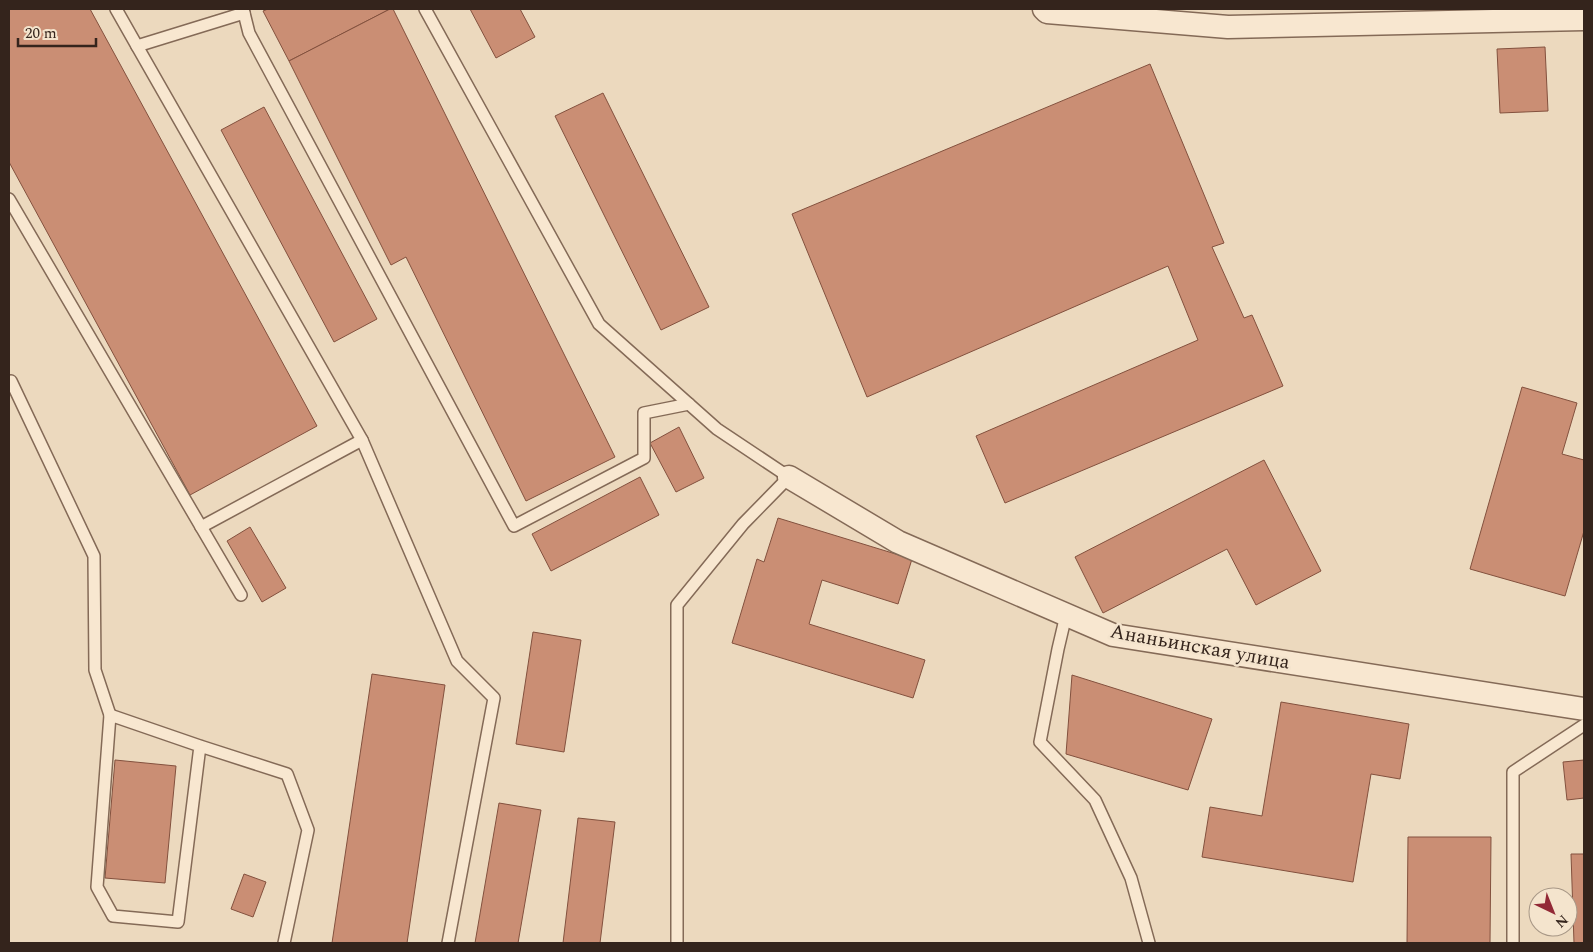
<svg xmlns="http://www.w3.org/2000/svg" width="1593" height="952" font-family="Spectral,serif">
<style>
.building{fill:#ca8e74;stroke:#83513e}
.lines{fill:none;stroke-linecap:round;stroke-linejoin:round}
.service-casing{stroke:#846a57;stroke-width:14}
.minor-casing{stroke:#846a57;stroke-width:25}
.service{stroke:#f8e7d0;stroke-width:11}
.minor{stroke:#f8e7d0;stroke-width:22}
.labels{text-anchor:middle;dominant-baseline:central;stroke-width:5;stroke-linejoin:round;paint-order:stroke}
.street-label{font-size:20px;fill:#34241c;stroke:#f4e4cd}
</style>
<rect width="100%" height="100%" fill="#ecd9be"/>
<g class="building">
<polygon points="9,9 90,9 317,426 190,495 9,162"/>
<polygon points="268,9 390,9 289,61 263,11"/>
<polygon points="390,9 393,9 615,457 526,501 406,257 391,265 289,61"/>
<polygon points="470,9 520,9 535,37 496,58"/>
<polygon points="1545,47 1548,111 1500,113 1497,49"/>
<polygon points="1150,64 1224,243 1212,247 1244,318 1252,315 1283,386 1005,503 976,436 1198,340 1168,266 867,397 792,214"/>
<polygon points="603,93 709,307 661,330 555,116"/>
<polygon points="264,107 377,319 334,342 221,130"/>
<polygon points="1522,387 1577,403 1562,454 1584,460 1584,531 1565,596 1470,569"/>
<polygon points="679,427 704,478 676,492 650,443"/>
<polygon points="1264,460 1321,571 1256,605 1227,549 1103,613 1075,557"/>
<polygon points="640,477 659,515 551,571 532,534"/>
<polygon points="778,518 912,559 898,604 822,580 809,624 925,660 913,698 732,643 757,559 764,562"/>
<polygon points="250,527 286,588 262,602 227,541"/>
<polygon points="533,632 581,640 564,752 516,744"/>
<polygon points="372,674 445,685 407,943 332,943"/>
<polygon points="1072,675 1212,719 1188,790 1066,754"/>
<polygon points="1281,702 1409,724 1400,779 1371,774 1353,882 1202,857 1210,807 1262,816"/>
<polygon points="115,760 176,766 165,883 105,878"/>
<polygon points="1584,760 1584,798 1567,800 1563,762"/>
<polygon points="499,803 541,810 518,943 475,943"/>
<polygon points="578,818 615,822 600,943 563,943"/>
<polygon points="1408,837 1491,837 1490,943 1407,943"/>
<polygon points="1571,854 1584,854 1584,943 1574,943"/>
<polygon points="244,874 266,882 253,917 231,909"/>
</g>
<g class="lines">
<defs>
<g id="service">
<polyline points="116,9 137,46 244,13"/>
<polyline points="243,9 249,33 514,526 644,458 644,413 689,404"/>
<polyline points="425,9 599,324 717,429 789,477 743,524 677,605 677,943"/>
<polyline points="137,46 362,440 201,527"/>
<polyline points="9,199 241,595"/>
<polyline points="11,381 94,556 95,670 110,715"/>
<polyline points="362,440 457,661 494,698 448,943"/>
<polyline points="1066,615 1058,649 1040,742 1095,800 1131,878 1149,943"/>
<polyline points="200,746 178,922 113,916 97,887 110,715 200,746 287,774 308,830 284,943"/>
<polyline points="1513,943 1513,772 1584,725"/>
</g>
<g id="minor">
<polyline points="1044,9 1047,12 1228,27 1584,19"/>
<polyline points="789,477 898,542 1113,635 1584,709"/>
</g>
</defs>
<use href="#service" class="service-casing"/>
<use href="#minor" class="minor-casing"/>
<use href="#service" class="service"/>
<use href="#minor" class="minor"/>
</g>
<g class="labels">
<g class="street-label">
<text transform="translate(1200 647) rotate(10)">Ананьинская улица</text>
</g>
</g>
<rect width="1593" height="952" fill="none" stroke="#34241c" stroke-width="20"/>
<g transform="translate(1553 912) rotate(137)"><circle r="24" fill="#f4e4cd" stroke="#a79786"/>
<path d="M0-4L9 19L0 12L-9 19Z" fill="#922936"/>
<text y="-8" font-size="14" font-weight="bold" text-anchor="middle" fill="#34241c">N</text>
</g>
<path d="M18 38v8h78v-8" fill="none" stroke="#34241c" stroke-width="2.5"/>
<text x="25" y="38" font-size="15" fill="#34241c" stroke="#f4e4cd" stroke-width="4" paint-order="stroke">20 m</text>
</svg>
